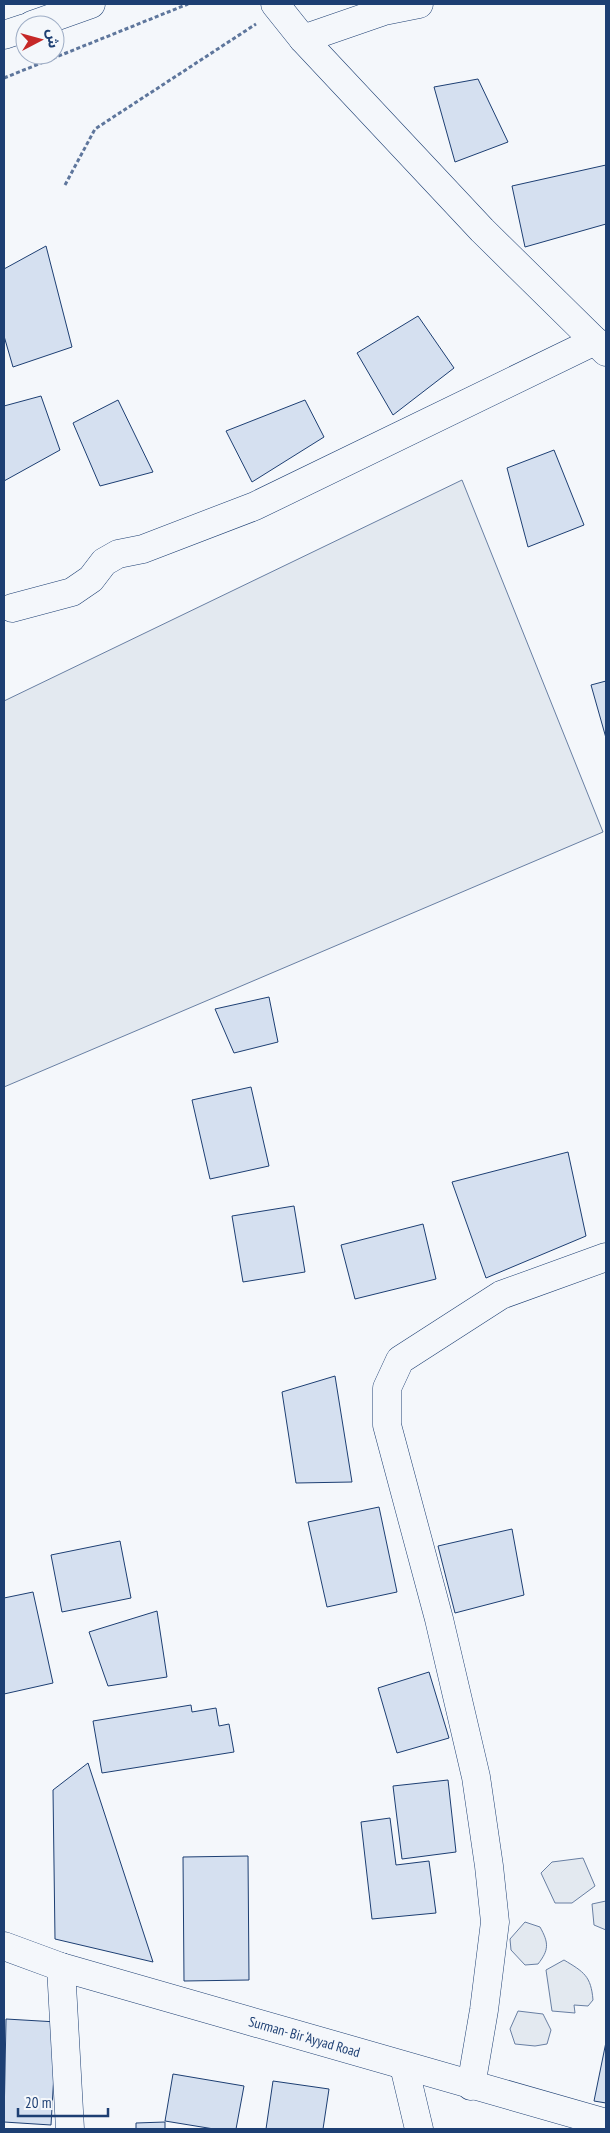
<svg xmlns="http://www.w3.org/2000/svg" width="610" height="2133" font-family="'PT Sans Narrow','Noto Sans Arabic',sans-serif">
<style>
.green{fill:#e3e9f0;stroke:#687fa3}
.building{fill:#d5e0f0;stroke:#1d3f73}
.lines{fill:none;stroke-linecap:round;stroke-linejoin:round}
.minor-casing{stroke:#1d3f73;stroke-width:29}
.highway-casing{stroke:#1d3f73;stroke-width:29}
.path{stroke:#5e769c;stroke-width:3;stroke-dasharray:4 2.5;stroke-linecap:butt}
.minor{stroke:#f4f7fb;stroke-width:28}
.highway{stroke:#f4f7fb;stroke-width:28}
.labels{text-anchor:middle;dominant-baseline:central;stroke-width:4;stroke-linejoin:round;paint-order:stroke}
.street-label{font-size:14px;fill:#1d3f73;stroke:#f4f7fb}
</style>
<rect width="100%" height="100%" fill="#f4f7fb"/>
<g class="green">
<polygon points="462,480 603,832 4,1087 4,701"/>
<polygon points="583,1858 595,1886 572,1903 555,1903 541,1873 552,1862"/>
<polygon points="606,1901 606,1930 594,1925 592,1904"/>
<path d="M 525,1922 L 540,1927 C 549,1943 549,1950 538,1964 L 525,1965 L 511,1950 L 510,1939 Z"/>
<path d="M 564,1960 C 584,1972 591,1976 593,2000 L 588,2006 L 574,2005 L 575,2013 L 552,2011 L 546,1970 Z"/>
<polygon points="518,2011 543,2014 551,2030 547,2044 535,2046 515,2044 510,2029"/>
</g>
<g class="building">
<polygon points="478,79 508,142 455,162 434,87"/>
<polygon points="606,165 606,224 525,247 512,186"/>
<polygon points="46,246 72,347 13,367 4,336 4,269"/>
<polygon points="418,316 454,368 393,415 357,353"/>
<polygon points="41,396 60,450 4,481 4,406"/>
<polygon points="118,400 153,472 100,486 73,423"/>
<polygon points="305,400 324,437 252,482 226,431"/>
<polygon points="554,450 584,525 528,547 507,468"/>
<polygon points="606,681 606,738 591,685"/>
<polygon points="269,997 278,1042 234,1053 215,1009"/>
<polygon points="251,1087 269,1166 210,1179 192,1100"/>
<polygon points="568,1152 586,1236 486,1278 452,1182"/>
<polygon points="294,1206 305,1272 243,1282 232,1216"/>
<polygon points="423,1224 436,1279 355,1299 341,1245"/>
<polygon points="335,1376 352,1482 296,1483 282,1392"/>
<polygon points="379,1507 397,1592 327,1607 308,1522"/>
<polygon points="512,1529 524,1595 455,1613 438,1546"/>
<polygon points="120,1541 131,1598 62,1612 51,1555"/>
<polygon points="33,1592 53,1683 4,1694 4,1598"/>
<polygon points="157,1611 167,1677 108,1686 89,1632"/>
<polygon points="429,1672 449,1738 397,1753 378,1688"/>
<polygon points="191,1705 192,1712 216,1708 219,1726 229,1724 234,1752 102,1773 93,1721"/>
<polygon points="88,1763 153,1962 55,1939 53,1790"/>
<polygon points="448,1780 456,1852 402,1859 393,1786"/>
<polygon points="390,1818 396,1865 429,1861 436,1913 372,1919 361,1822"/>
<polygon points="248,1856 249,1980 184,1981 183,1857"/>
<polygon points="6,2019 57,2022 51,2125 4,2122"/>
<polygon points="606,2042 606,2103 594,2101"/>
<polygon points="173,2074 244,2086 236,2129 214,2129 165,2121"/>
<polygon points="273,2081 329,2089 323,2129 266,2129"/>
<polygon points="165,2122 165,2129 136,2129 136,2123"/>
</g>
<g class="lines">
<defs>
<g id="minor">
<polyline points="275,4 303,39 482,230 606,352"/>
<polyline points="32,25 91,4"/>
<polyline points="4,35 25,28"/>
<polyline points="303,39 384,11 419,4"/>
<polyline points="12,608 72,592 91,579 104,562 118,554 143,549 255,506 595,341"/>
<polyline points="61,1967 70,2129"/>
<polyline points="404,2066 419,2129"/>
<polyline points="471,2086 484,2010 495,1922 489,1866 476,1777 439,1619 387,1425 387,1388 400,1360 501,1295 606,1257"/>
</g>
<g id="highway">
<path id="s1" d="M 4,1946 L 61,1967 L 606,2123"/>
</g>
</defs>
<use href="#minor" class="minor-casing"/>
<use href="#highway" class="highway-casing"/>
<g class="path">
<polyline points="4,78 188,4"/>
<polyline points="65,185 95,129 256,24"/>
</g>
<use href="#minor" class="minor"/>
<use href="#highway" class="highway"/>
</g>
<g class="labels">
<g class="street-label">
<text stroke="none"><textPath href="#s1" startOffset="314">Surman- Bir ‘Ayyad Road</textPath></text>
</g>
</g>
<rect width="610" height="2133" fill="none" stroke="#1d3f73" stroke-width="10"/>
<g transform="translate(40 40) rotate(84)"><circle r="24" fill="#f4f7fb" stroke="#9eadc5"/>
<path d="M0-4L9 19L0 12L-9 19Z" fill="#c62828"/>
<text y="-8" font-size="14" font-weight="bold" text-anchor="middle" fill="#1d3f73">ش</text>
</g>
<path d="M18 2108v8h90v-8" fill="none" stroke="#1d3f73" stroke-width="2.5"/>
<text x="25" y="2108" font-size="15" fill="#1d3f73" stroke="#f4f7fb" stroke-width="4" paint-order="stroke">20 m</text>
</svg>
